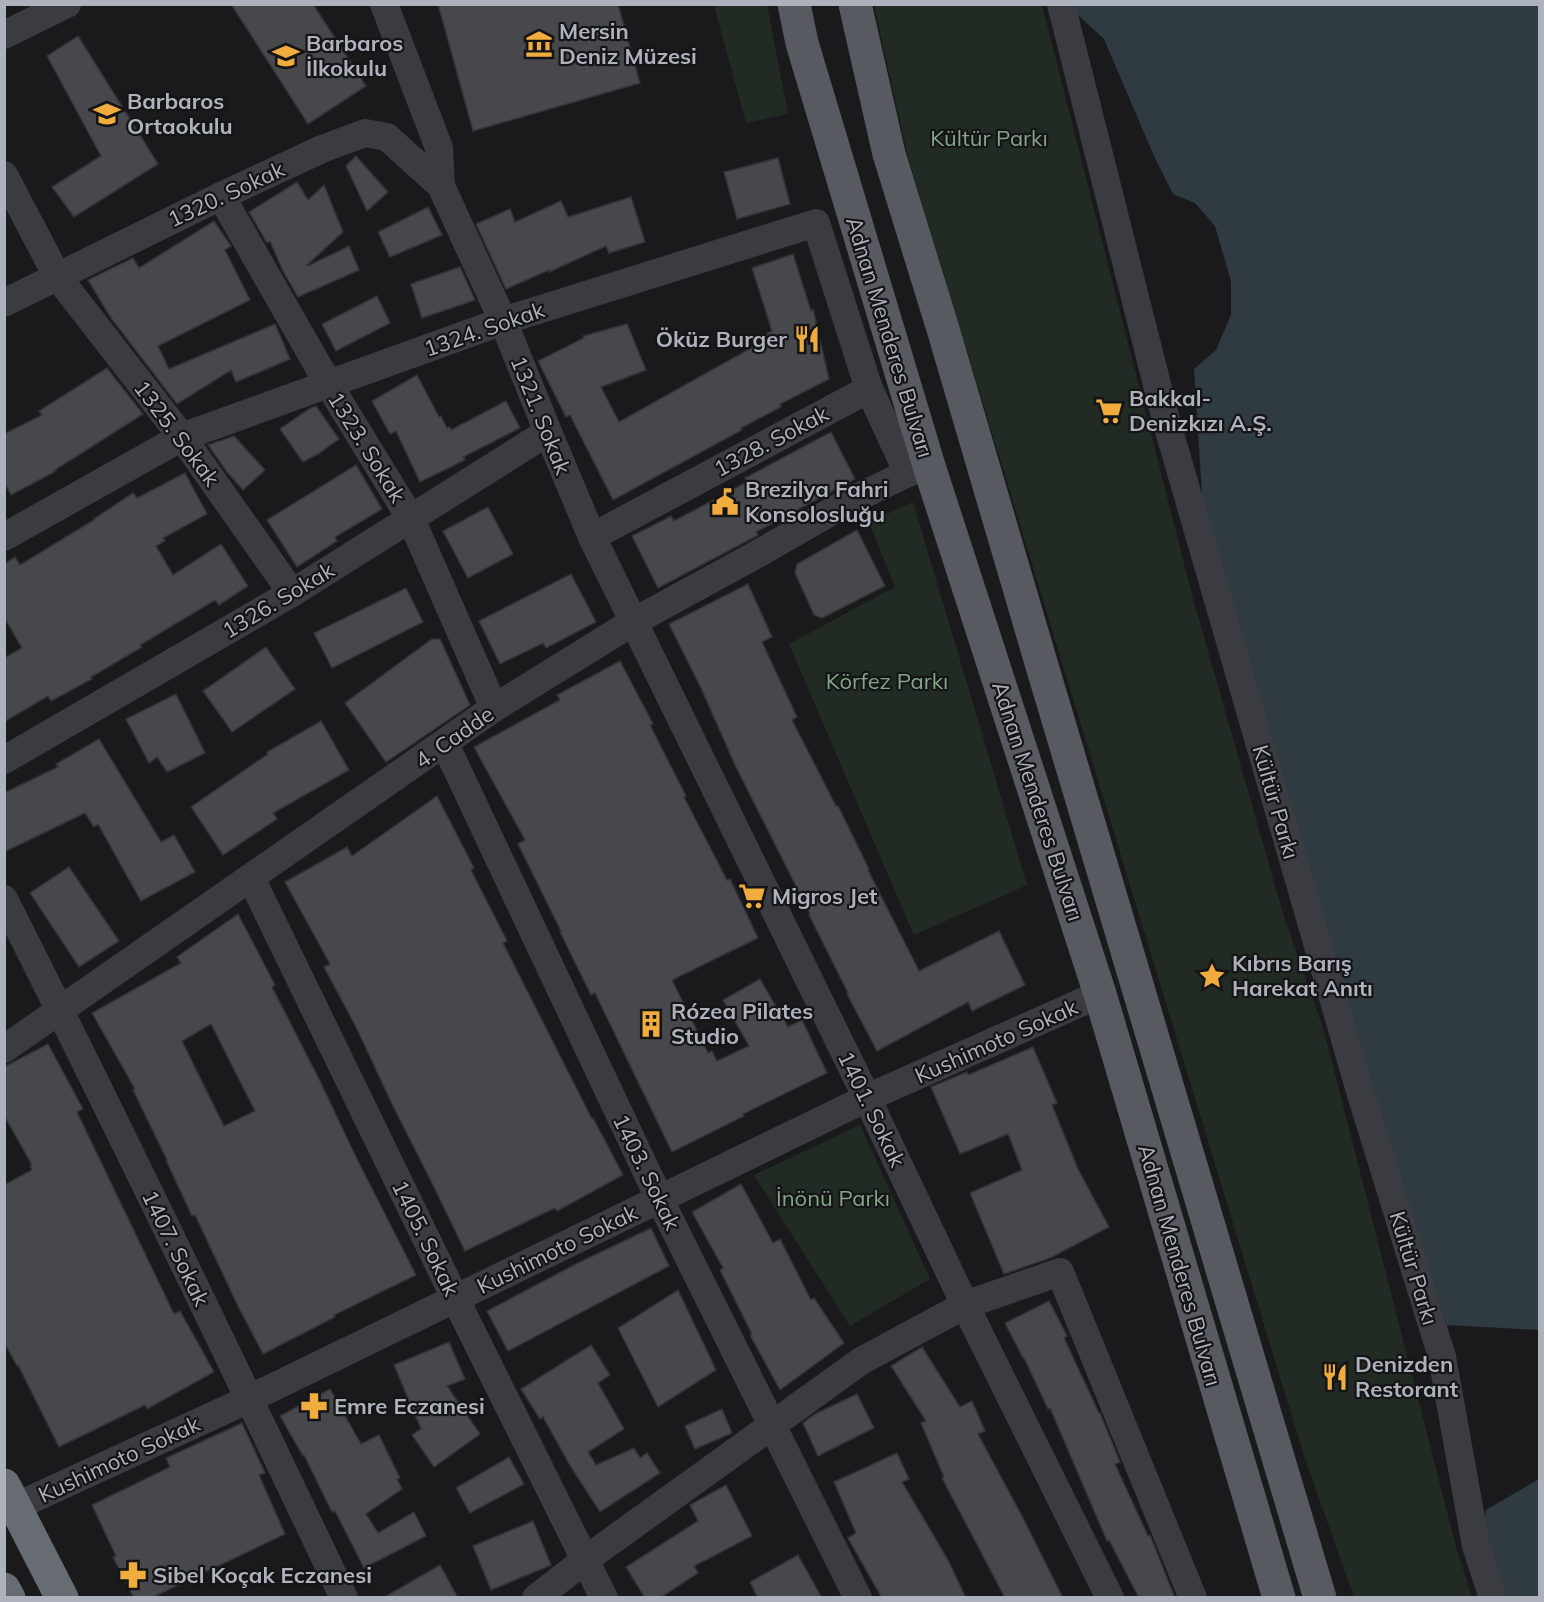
<svg xmlns="http://www.w3.org/2000/svg" width="1544" height="1602" font-family="Mulish,sans-serif">
<style>
.green{fill:#222b23}
.water{fill:#303a41}
.building{fill:#47484c;stroke:#343438;stroke-width:1.5;fill-rule:evenodd}
.lines{fill:none;stroke-linecap:round;stroke-linejoin:round}
.minor{stroke:#3b3c41;stroke-width:28}
.major{stroke:#575a60;stroke-width:33}
.highway{stroke:#676b72;stroke-width:33}
.labels{text-anchor:middle;dominant-baseline:central;stroke-width:4.5;stroke-linejoin:round;paint-order:stroke}
.poi-label{font-size:22px;font-weight:bold;fill:#adb2bc;stroke:#151517;text-anchor:start}
.park-label{font-size:22px;fill:#84a685;stroke:#151517}
.street-label{font-size:22px;fill:#adb2bc;stroke:#151517}
</style>
<rect width="100%" height="100%" fill="#1a1a1c"/>
<g class="green">
<polygon points="714,5 767,5 788,114 746,123"/>
<polygon points="874,5 1042,5 1192,595 1284,917 1324,1031 1456,1547 1472,1597 1354,1597 1305,1459 908,157"/>
<polygon points="913,502 1027,885 914,935 789,644 895,587 869,522"/>
<polygon points="860,1125 930,1279 850,1326 754,1175"/>
</g>
<g class="water">
<polygon points="1067,5 1539,5 1539,1330 1447,1325 1392,1162 1204,525 1194,369 1216,350 1231,315 1231,281 1215,226 1195,203 1173,194 1154,156 1104,39"/>
<polygon points="1539,1479 1539,1597 1502,1597 1482,1545 1486,1510"/>
</g>
<g class="building">
<polygon points="231,4 313,4 366,86 308,124"/>
<polygon points="438,4 618,4 640,83 473,131"/>
<polygon points="78,36 158,164 74,217 52,187 101,156 47,56"/>
<polygon points="356,156 388,192 367,211 346,166"/>
<polygon points="778,158 790,204 737,219 724,172"/>
<polygon points="297,182 308,200 324,185 343,232 307,265 308,266 349,246 359,270 298,297 283,271 270,241 267,243 249,212"/>
<polygon points="631,197 645,242 609,253 606,246 549,272 549,270 506,289 476,224 510,209 515,222 561,201 568,217"/>
<polygon points="428,207 442,235 390,257 378,232"/>
<polygon points="214,221 231,246 225,250 250,300 158,346 169,369 275,324 290,359 236,382 231,370 177,404 111,318 88,280 133,258 139,268"/>
<polygon points="793,254 811,311 813,309 829,379 780,404 781,407 741,428 742,430 613,500 570,415 566,417 538,361 584,338 583,336 627,324 646,370 601,387 619,422 762,342 760,338 772,331 752,268"/>
<polygon points="460,267 475,300 422,318 411,284"/>
<polygon points="377,296 390,323 336,351 322,324"/>
<polygon points="107,368 143,414 55,470 56,471 11,495 4,482 4,434 42,415 39,411"/>
<polygon points="417,375 439,417 441,416 447,428 450,427 451,430 506,401 520,428 463,457 465,460 420,482 396,431 390,434 372,401"/>
<polygon points="316,406 339,439 318,454 303,462 280,429 309,409"/>
<polygon points="831,432 855,479 756,532 758,535 745,542 658,588 632,536 671,516 674,521 747,482 745,478"/>
<polygon points="234,436 265,470 243,490 227,472 208,445"/>
<polygon points="356,465 382,509 335,537 337,541 297,567 267,520"/>
<polygon points="185,473 207,514 163,538 165,541 156,546 173,575 221,544 248,586 219,605 215,600 140,645 142,647 91,677 92,679 51,701 48,696 4,722 4,658 22,648 4,617 4,564 15,557 20,565 94,520 94,519 133,493 137,498"/>
<polygon points="488,507 513,554 468,578 443,531"/>
<polygon points="857,530 885,586 822,618 814,615 795,573 797,564"/>
<polygon points="571,574 596,622 546,648 543,643 500,664 479,621"/>
<polygon points="748,584 772,637 762,642 797,717 792,720 836,806 838,806 869,869 868,870 919,971 999,931 1025,985 972,1011 968,1002 877,1051 847,994 848,993 809,915 810,914 735,765 701,688 669,624"/>
<polygon points="406,588 423,622 332,668 314,633"/>
<polygon points="432,639 440,639 470,705 386,762 345,703"/>
<polygon points="266,647 295,689 232,732 203,691"/>
<polygon points="620,661 653,724 650,725 686,796 684,797 727,880 730,879 758,938 672,980 708,1053 712,1051 717,1061 749,1046 723,1000 760,979 788,1027 802,1020 827,1073 743,1114 744,1116 672,1152 595,993 591,995 560,932 561,931 518,844 525,840 474,747 560,700 557,695"/>
<polygon points="176,694 205,753 167,772 157,757 149,763 126,719"/>
<polygon points="321,721 349,770 273,813 277,819 223,855 191,807 268,754 267,752"/>
<polygon points="99,739 161,842 174,835 195,872 141,901 98,824 94,827 85,813 4,852 4,793 58,767 56,764"/>
<polygon points="437,796 474,868 471,870 507,941 503,943 592,1119 593,1118 623,1175 557,1211 555,1208 465,1251 430,1179 392,1104 356,1027 324,967 330,964 285,882 347,847 352,856"/>
<polygon points="69,867 119,941 79,967 30,893"/>
<path d="M 238,914 L 275,985 L 272,987 L 320,1081 L 356,1157 L 416,1275 L 334,1315 L 335,1317 L 263,1354 L 237,1304 L 195,1215 L 192,1216 L 166,1160 L 167,1160 L 133,1090 L 135,1089 L 92,1013 L 181,963 L 177,957 ZM 211,1024 L 255,1111 L 224,1126 L 182,1041 Z"/>
<polygon points="48,1044 83,1109 77,1112 174,1314 180,1311 214,1372 147,1409 145,1405 59,1447 18,1365 17,1366 4,1342 4,1185 32,1170 30,1166 32,1165 4,1115 4,1067"/>
<polygon points="1033,1047 1057,1103 1052,1105 1078,1169 1109,1227 1050,1258 1004,1274 970,1193 1022,1170 1008,1134 960,1154 931,1087 967,1072 968,1075"/>
<polygon points="741,1184 773,1243 780,1239 811,1300 814,1298 844,1343 780,1390 750,1335 752,1334 720,1270 723,1268 692,1212"/>
<polygon points="651,1228 669,1266 508,1351 487,1311 578,1263"/>
<polygon points="678,1290 716,1370 658,1407 618,1328"/>
<polygon points="1049,1301 1067,1336 1064,1338 1099,1413 1100,1413 1120,1462 1115,1464 1148,1536 1150,1535 1175,1598 1139,1598 1109,1540 1107,1541 1050,1408 1048,1409 1024,1358 1023,1358 1005,1323"/>
<polygon points="449,1342 465,1379 447,1386 480,1434 434,1467 412,1435 421,1429 394,1365"/>
<polygon points="591,1345 610,1375 598,1383 624,1429 588,1452 596,1465 634,1448 640,1458 647,1453 660,1473 600,1512 571,1467 543,1417 540,1419 521,1389"/>
<polygon points="922,1347 960,1407 972,1401 985,1431 978,1434 1023,1518 1063,1598 1005,1598 942,1478 944,1477 921,1423 926,1421 891,1366"/>
<polygon points="330,1389 361,1444 379,1435 400,1478 397,1479 402,1489 366,1514 378,1533 414,1512 426,1536 364,1568 335,1511 332,1512 304,1455 303,1456 280,1416"/>
<polygon points="857,1394 874,1428 818,1456 803,1423 815,1414"/>
<polygon points="722,1409 732,1433 695,1449 685,1426"/>
<polygon points="242,1423 265,1473 259,1475 285,1534 151,1598 134,1598 113,1557 116,1556 92,1505 170,1467 166,1458"/>
<polygon points="897,1453 909,1479 902,1482 948,1560 966,1598 882,1598 848,1538 856,1533 834,1482"/>
<polygon points="509,1457 524,1484 470,1513 456,1488"/>
<polygon points="726,1485 752,1536 694,1566 698,1573 660,1598 645,1598 626,1567 698,1521 690,1505"/>
<polygon points="533,1521 551,1565 491,1590 473,1546"/>
<polygon points="798,1555 822,1598 758,1598 750,1582"/>
<polygon points="440,1565 458,1598 383,1598"/>
</g>
<g class="lines">
<g class="minor">
<polyline points="384,4 439,148 441,186 503,321 548,432 592,537 867,1098 965,1305 1110,1598"/>
<polyline points="1061,4 1166,420 1360,1091 1442,1357 1476,1546 1493,1598"/>
<polyline points="4,35 67,4"/>
<polyline points="4,175 57,276 182,437 292,593"/>
<polyline points="221,196 329,385 411,519 494,708"/>
<polyline points="4,303 221,196 322,149 365,133 387,137 441,186"/>
<polyline points="4,537 182,437 503,321 816,223 869,389"/>
<polyline points="592,537 869,389 908,473"/>
<polyline points="445,744 660,1200 858,1598"/>
<polyline points="4,760 292,593 548,432"/>
<polyline points="251,878 455,1298 604,1598"/>
<path d="M 4,899 C 121,1131 233,1364 344,1598"/>
<polyline points="4,1049 494,708 633,622 752,557 848,502 908,473 929,466"/>
<polyline points="15,1507 249,1399 867,1098 1100,994"/>
<polyline points="536,1598 585,1560 861,1361 965,1305 1060,1272 1193,1598"/>
</g>
<g class="major">
<polyline points="794,4 802,43 929,466 1100,994 1279,1598"/>
<polyline points="855,4 889,154 943,329 1042,666 1320,1598"/>
</g>
<g class="highway">
<polyline points="4,1485 62,1598"/>
<polyline points="4,1589 9,1598"/>
</g>
</g>
<defs>
<symbol id="museum-bare" viewBox="-9 -9 18 18"><path d="M0-6L6-3V-2H-6V-3ZM-5-1h2V3h-2ZM-1-1h2V3h-2ZM3-1h2V3H3ZM-6 4H6V6H-6Z" fill="#f0ad3e" stroke="#151517" stroke-width="2.5" paint-order="stroke"/></symbol>
<symbol id="school-bare" viewBox="-9 -9 18 18"><path d="M0-5L7-2L0 1L-7-2ZM-4 1L0 2.5L4 1V4Q0 6-4 4Z" fill="#f0ad3e" stroke="#151517" stroke-width="2.5" paint-order="stroke"/></symbol>
<symbol id="restaurant-bare" viewBox="-9 -9 18 18"><path d="M-5-6h1v4h1v-4h1v4h1v-4h1v5L-1.5 .5V6h-2V.5L-5-1ZM5-6V6H3V1.5H1.5Q1.5-4 5-6Z" fill="#f0ad3e" stroke="#151517" stroke-width="2.5" paint-order="stroke"/></symbol>
<symbol id="supermarket-bare" viewBox="-9 -9 18 18"><path d="M-6-5.5h2.5l.6 2H6L4.5 2H-2.5L-4.4-4H-6ZM-1.5 3.2a1.3 1.3 0 1 0 .1 0ZM3 3.2a1.3 1.3 0 1 0 .1 0Z" fill="#f0ad3e" stroke="#151517" stroke-width="2.5" paint-order="stroke"/></symbol>
<symbol id="civic-bare" viewBox="-9 -9 18 18"><path d="M-.6-6.5H3V-4.5H.6V-3L4-1V1h2V6H-6V1h2V-1L-.6-3ZM-1.2 2.5V6h2.4V2.5Z" fill="#f0ad3e" stroke="#151517" stroke-width="2.5" paint-order="stroke"/></symbol>
<symbol id="sight-bare" viewBox="-9 -9 18 18"><path d="M0-6L1.8-2.2L6-1.7L2.9 1.2L3.7 5.4L0 3.3L-3.7 5.4L-2.9 1.2L-6-1.7L-1.8-2.2Z" fill="#f0ad3e" stroke="#151517" stroke-width="2.5" paint-order="stroke"/></symbol>
<symbol id="building-bare" viewBox="-9 -9 18 18"><path d="M-4-6H4V6H1V3H-1V6H-4ZM-2.5-4.3h1.7v1.8h-1.7ZM.8-4.3h1.7v1.8H.8ZM-2.5-1h1.7V.8h-1.7ZM.8-1h1.7V.8H.8Z" fill="#f0ad3e" stroke="#151517" stroke-width="2.5" paint-order="stroke"/></symbol>
<symbol id="pharmacy-bare" viewBox="-9 -9 18 18"><path d="M-2-6h4v4h4v4h-4v4h-4v-4h-4v-4h4Z" fill="#f0ad3e" stroke="#151517" stroke-width="2.5" paint-order="stroke"/></symbol>
</defs>
<g fill-rule="evenodd">
<use href="#museum-bare" x="520" y="25" width="38" height="38"/>
<use href="#school-bare" x="267" y="37" width="38" height="38"/>
<use href="#school-bare" x="88" y="95" width="38" height="38"/>
<use href="#restaurant-bare" x="788" y="320" width="38" height="38"/>
<use href="#supermarket-bare" x="1090" y="392" width="38" height="38"/>
<use href="#civic-bare" x="706" y="483" width="38" height="38"/>
<use href="#supermarket-bare" x="733" y="877" width="38" height="38"/>
<use href="#sight-bare" x="1193" y="957" width="38" height="38"/>
<use href="#building-bare" x="632" y="1005" width="38" height="38"/>
<use href="#restaurant-bare" x="1316" y="1358" width="38" height="38"/>
<use href="#pharmacy-bare" x="295" y="1387" width="38" height="38"/>
<use href="#pharmacy-bare" x="114" y="1556" width="38" height="38"/>
</g>
<g class="labels">
<g class="poi-label">
<text x="559" y="31">Mersin<tspan x="559" dy="25">Deniz Müzesi</tspan></text>
<text x="306" y="43">Barbaros<tspan x="306" dy="25">İlkokulu</tspan></text>
<text x="127" y="101">Barbaros<tspan x="127" dy="25">Ortaokulu</tspan></text>
<text x="787" y="339" text-anchor="end">Öküz Burger</text>
<text x="1129" y="398">Bakkal-<tspan x="1129" dy="25">Denizkızı A.Ş.</tspan></text>
<text x="745" y="489">Brezilya Fahri<tspan x="745" dy="25">Konsolosluğu</tspan></text>
<text x="772" y="896">Migros Jet</text>
<text x="1232" y="963">Kıbrıs Barış<tspan x="1232" dy="25">Harekat Anıtı</tspan></text>
<text x="671" y="1011">Rózea Pilates<tspan x="671" dy="25">Studio</tspan></text>
<text x="1355" y="1364">Denizden<tspan x="1355" dy="25">Restorant</tspan></text>
<text x="334" y="1406">Emre Eczanesi</text>
<text x="153" y="1575">Sibel Koçak Eczanesi</text>
</g>
<g class="park-label">
<text x="989" y="138">Kültür Parkı</text>
<text x="887" y="681">Körfez Parkı</text>
<text x="833" y="1198">İnönü Parkı</text>
</g>
<g class="street-label">
<text transform="translate(226 194) rotate(-25)">1320. Sokak</text>
<text transform="translate(484 329) rotate(-19)">1324. Sokak</text>
<text transform="translate(890 337) rotate(73)">Adnan Menderes Bulvarı</text>
<text transform="translate(541 415) rotate(68)">1321. Sokak</text>
<text transform="translate(177 433) rotate(53)">1325. Sokak</text>
<text transform="translate(771 441) rotate(-28)">1328. Sokak</text>
<text transform="translate(367 447) rotate(58)">1323. Sokak</text>
<text transform="translate(278 600) rotate(-31)">1326. Sokak</text>
<text transform="translate(454 737) rotate(-35)">4. Cadde</text>
<text transform="translate(1038 801) rotate(72)">Adnan Menderes Bulvarı</text>
<text transform="translate(1276 802) rotate(74)">Kültür Parkı</text>
<text transform="translate(996 1041) rotate(-24)">Kushimoto Sokak</text>
<text transform="translate(872 1109) rotate(64)">1401. Sokak</text>
<text transform="translate(647 1172) rotate(64)">1403. Sokak</text>
<text transform="translate(426 1238) rotate(64)">1405. Sokak</text>
<text transform="translate(176 1248) rotate(64)">1407. Sokak</text>
<text transform="translate(557 1249) rotate(-26)">Kushimoto Sokak</text>
<text transform="translate(1180 1265) rotate(74)">Adnan Menderes Bulvarı</text>
<text transform="translate(1414 1268) rotate(73)">Kültür Parkı</text>
<text transform="translate(119 1459) rotate(-25)">Kushimoto Sokak</text>
</g>
</g>
<rect width="1544" height="1602" fill="none" stroke="#adb2bc" stroke-width="12"/>
</svg>
